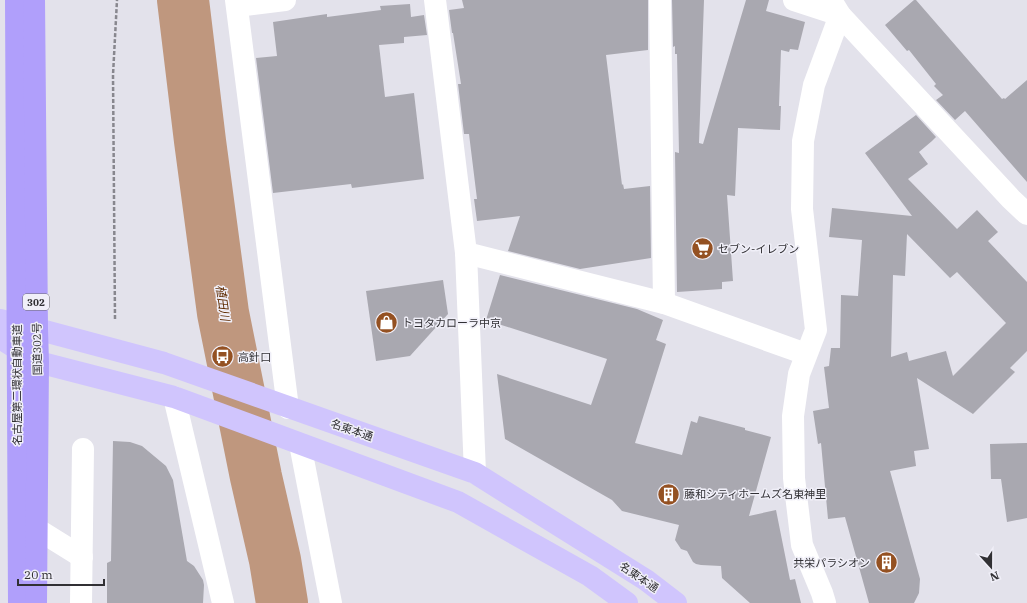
<svg xmlns="http://www.w3.org/2000/svg" width="1027" height="603" font-family="'IBM Plex Serif','Noto Sans JP',serif">
<style>
.lines{fill:none;stroke-linecap:round;stroke-linejoin:round}
.river{stroke:#bf977e;stroke-width:52}
.building{fill:#a9a8b0;fill-rule:evenodd}
.path{stroke:#88878e;stroke-width:2.5;stroke-dasharray:4 2;stroke-linecap:butt}
.minor{stroke:#fff;stroke-width:22}
.major{stroke:#d0c5fd;stroke-width:22}
.highway{stroke:#b09ffb;stroke-width:22}
.labels{text-anchor:middle;dominant-baseline:central;stroke-width:3;stroke-linejoin:round;paint-order:stroke}
.shield{fill:#f0eff8;stroke:#6a696f;stroke-width:1}
.shield-label{font-size:10px;font-weight:bold;fill:#313034}
.poi-label{font-size:11px;fill:#313034;stroke:#f0eff8;text-anchor:start}
.street-label{font-size:11px;fill:#313034;stroke:#f0eff8}
.water-label{font-size:12px;font-style:italic;fill:#602d03;stroke:#f0eff8}
</style>
<rect width="100%" height="100%" fill="#e3e2eb"/>
<g class="lines">
<polyline class="river" points="183,0 200,141 223,313 256,477 275,560 282,603"/>
</g>
<g class="building">
<polygon points="462,0 648,0 648,50 606,55 622,185 623,184 624,189 650,186 651,258 580,269 508,251 520,216 477,221 474,199 477,199 469,134 464,134 458,84 461,84 453,33 452,33 449,10 464,8"/>
<polygon points="672,0 704,0 699,143 703,144 746,0 769,0 766,11 805,22 798,50 790,49 789,52 781,50 779,106 781,106 780,130 738,128 735,196 727,195 733,281 722,282 722,289 677,292 675,152 679,153 677,54 675,54 675,46 673,47"/>
<polygon points="914,0 916,0 1002,99 1004,98 1005,99 1027,80 1027,182 965,111 955,120 936,100 943,95 934,86 936,84 909,50 907,51 885,25"/>
<polygon points="410,4 411,17 424,15 427,35 404,37 404,43 379,45 385,97 414,93 424,179 352,188 351,184 273,193 256,58 277,56 273,22 327,14 327,17 381,10 380,6"/>
<path d="M 916,115 L 936,137 L 932,141 L 919,152 L 928,164 L 908,179 L 957,229 L 977,210 L 998,232 L 988,241 L 1027,282 L 1027,351 L 1010,368 L 1015,372 L 973,414 L 917,378 L 929,449 L 914,451 L 916,466 L 890,471 L 920,579 L 919,593 L 914,603 L 869,603 L 845,517 L 828,519 L 821,443 L 818,444 L 813,411 L 829,408 L 824,367 L 829,366 L 831,348 L 840,348 L 841,295 L 858,296 L 862,240 L 829,237 L 832,208 L 912,216 L 865,153 ZM 907,234 L 950,278 L 957,272 L 1006,323 L 953,376 L 946,351 L 909,361 L 907,352 L 891,357 L 893,275 L 905,276 Z"/>
<polygon points="500,275 637,309 663,320 656,340 666,344 635,443 682,455 691,421 697,423 699,416 745,428 745,430 771,437 749,516 776,510 790,580 795,579 801,603 750,603 722,578 721,566 701,565 696,564 693,562 687,551 681,549 675,540 679,525 622,511 612,500 505,439 497,374 591,405 607,359 486,320"/>
<polygon points="443,280 448,314 410,356 376,361 366,291"/>
<polygon points="113,441 130,442 142,446 166,466 173,480 187,561 194,566 203,580 204,585 203,603 107,603 107,563 111,561"/>
<polygon points="1027,443 1027,518 1007,522 1001,479 991,479 990,444"/>
</g>
<g class="lines">
<polyline class="path" points="115,319 113,75 117,0"/>
<g class="minor">
<polyline points="236,0 288,408"/>
<polyline points="435,0 466,253 475,473"/>
<polyline points="660,0 664,303"/>
<polyline points="794,0 840,15 1011,199 1027,214"/>
<polyline points="237,6 285,0"/>
<polyline points="466,253 664,303 806,354"/>
<polyline points="174,397 223,603"/>
<polyline points="300,444 331,603"/>
<polyline points="37,529 82,557"/>
<polyline points="81,603 83,449"/>
<polyline points="825,603 822,593 802,545 794,478 793,416 799,374 816,330 802,209 803,141 814,85 840,15 831,0"/>
</g>
<g class="major">
<polyline points="0,320 37,329 164,363 475,473 646,580 676,603"/>
<polyline points="0,338 38,362 174,397 458,502 590,576 627,603"/>
</g>
<g class="highway">
<polyline points="16,0 19,603"/>
<polyline points="34,0 37,329 38,362 36,603"/>
</g>
</g>
<defs>
<symbol id="supermarket-disc" viewBox="-11 -11 22 22"><circle r="9.5" fill="#945122" stroke="#f0eff8"/><path d="M-6-5.5h2.5l.6 2H6L4.5 2H-2.5L-4.4-4H-6ZM-1.5 3.2a1.3 1.3 0 1 0 .1 0ZM3 3.2a1.3 1.3 0 1 0 .1 0Z" fill="#fff"/></symbol>
<symbol id="shop-disc" viewBox="-11 -11 22 22"><circle r="9.5" fill="#945122" stroke="#f0eff8"/><path d="M-5-2.5h2.3a2.7 3.5 0 0 1 5.4 0H5L5.5 6h-11ZM-1.5-2.5h3a1.5 2.3 0 0 0-3 0Z" fill="#fff"/></symbol>
<symbol id="bus-disc" viewBox="-11 -11 22 22"><circle r="9.5" fill="#945122" stroke="#f0eff8"/><path d="M-5-6H5V4H4V6H2V4H-2V6H-4V4H-5ZM-3.5-4V0h7V-4ZM-3.5 1.2v1.5H-2V1.2ZM2 1.2v1.5H3.5V1.2Z" fill="#fff"/></symbol>
<symbol id="building-disc" viewBox="-11 -11 22 22"><circle r="9.5" fill="#945122" stroke="#f0eff8"/><path d="M-4-6H4V6H1V3H-1V6H-4ZM-2.5-4.3h1.7v1.8h-1.7ZM.8-4.3h1.7v1.8H.8ZM-2.5-1h1.7V.8h-1.7ZM.8-1h1.7V.8H.8Z" fill="#fff"/></symbol>
</defs>
<g fill-rule="evenodd">
<use href="#supermarket-disc" x="690" y="236" width="25" height="25"/>
<use href="#shop-disc" x="374" y="310" width="25" height="25"/>
<use href="#bus-disc" x="210" y="344" width="25" height="25"/>
<use href="#building-disc" x="656" y="482" width="25" height="25"/>
<use href="#building-disc" x="874" y="550" width="25" height="25"/>
</g>
<g class="labels">
<rect class="shield" x="23" y="294" width="26" height="16" rx="3"/>
<g class="shield-label">
<text x="36" y="302">302</text>
</g>
<g class="poi-label">
<text x="718" y="249">セブン-イレブン</text>
<text x="402" y="323">トヨタカローラ中京</text>
<text x="238" y="357">高針口</text>
<text x="684" y="494">藤和シティホームズ名東神里</text>
<text x="870" y="563" text-anchor="end">共栄パラシオン</text>
</g>
<g class="street-label">
<text transform="translate(37 349) rotate(-91)">国道302号</text>
<text transform="translate(17 385) rotate(-90)">名古屋第二環状自動車道</text>
<text transform="translate(352 430) rotate(19)">名東本通</text>
<text transform="translate(639 577) rotate(34)">名東本通</text>
</g>
<g class="water-label">
<text transform="translate(223 303) rotate(82)">植田川</text>
</g>
</g>
<g transform="translate(991 567) rotate(159)" stroke="#f0eff8" stroke-width="3" paint-order="stroke">
<path d="M0-3L7 15L0 10L-7 15Z" fill="#313034"/>
<text y="-6" font-size="11" font-weight="bold" text-anchor="middle" fill="#313034">N</text>
</g>
<path d="M18 579v6h86v-6" fill="none" stroke="#313034" stroke-width="2"/>
<text x="24" y="579" font-size="12" fill="#313034" stroke="#f0eff8" stroke-width="3" paint-order="stroke">20 m</text>
</svg>
